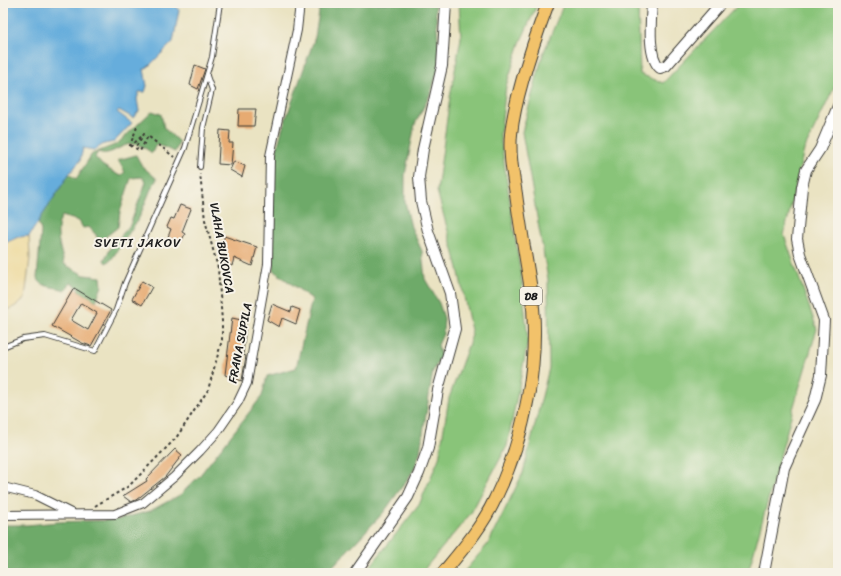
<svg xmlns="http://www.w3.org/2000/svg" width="841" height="576" font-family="Sriracha,sans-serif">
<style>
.green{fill:#89c479;stroke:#52704a}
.forest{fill:#6eaa69;stroke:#456342}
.sand{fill:#eeda9e;stroke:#857b5d}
.water{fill:#66addc;stroke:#41647c}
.building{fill:#e7ab72;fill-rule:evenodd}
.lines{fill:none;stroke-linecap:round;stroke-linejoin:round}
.service-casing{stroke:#3b3a35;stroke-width:6}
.minor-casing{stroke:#3b3a35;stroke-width:10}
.tertiary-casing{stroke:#3b3a35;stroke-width:12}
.primary-casing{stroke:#3b3a35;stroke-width:14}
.path{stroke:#3b3a35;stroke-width:2;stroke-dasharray:3 3;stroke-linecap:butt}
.service{stroke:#fff;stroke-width:4}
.minor{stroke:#fff;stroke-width:8}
.tertiary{stroke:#fff;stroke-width:10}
.primary{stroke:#f2c26a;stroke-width:12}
.labels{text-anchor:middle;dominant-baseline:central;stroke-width:4;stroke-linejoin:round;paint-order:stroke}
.shield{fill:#f7f3e8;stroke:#5e5c59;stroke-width:1}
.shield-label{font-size:11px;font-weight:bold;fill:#1c1c1c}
.street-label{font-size:12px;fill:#1c1c1c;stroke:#f7f3e8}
.neighbourhood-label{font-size:13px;letter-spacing:1px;fill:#1c1c1c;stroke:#f7f3e8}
</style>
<rect width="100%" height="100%" fill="#f7f3e8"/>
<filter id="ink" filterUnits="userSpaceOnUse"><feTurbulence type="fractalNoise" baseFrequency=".025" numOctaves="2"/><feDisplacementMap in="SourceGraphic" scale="8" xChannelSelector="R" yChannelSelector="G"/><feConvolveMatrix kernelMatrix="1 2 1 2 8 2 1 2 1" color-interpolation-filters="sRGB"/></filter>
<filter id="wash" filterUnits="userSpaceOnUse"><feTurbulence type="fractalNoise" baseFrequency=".012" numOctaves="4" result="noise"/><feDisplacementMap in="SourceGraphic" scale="16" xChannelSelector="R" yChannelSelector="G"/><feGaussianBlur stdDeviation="0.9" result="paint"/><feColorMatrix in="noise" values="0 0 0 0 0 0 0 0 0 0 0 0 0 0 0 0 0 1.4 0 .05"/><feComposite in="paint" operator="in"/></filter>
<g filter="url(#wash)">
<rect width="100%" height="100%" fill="#eae3c2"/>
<g class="green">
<polygon points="459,3 538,3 520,43 506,86 500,135 522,283 528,341 507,446 471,513 421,573 365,573 419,505 439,458 449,398 472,335 458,268 437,191 450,97 461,38"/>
<polygon points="564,3 638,3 640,74 663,83 740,3 838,3 838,80 804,150 784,235 817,329 793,409 748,573 463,573 488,544 523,473 549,368 548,279 522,132 543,54"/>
</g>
<g class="forest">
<polygon points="318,3 435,3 440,64 430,95 415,124 405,175 405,202 411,227 422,251 425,279 439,303 444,318 443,334 438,345 441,357 433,371 420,452 414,470 384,512 331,568 330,573 3,573 3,525 27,525 58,522 116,520 150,511 180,495 200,475 262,396 267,376 296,368 312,299 274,271 271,172 282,130 315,37 319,12"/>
<path d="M 152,111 L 161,114 L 164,128 L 179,142 L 175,152 L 156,144 L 152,153 C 148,150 142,146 138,145 C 122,140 113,158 98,152 L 95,157 L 102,165 L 120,176 L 125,172 L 118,160 L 136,155 L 142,166 L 157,179 L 151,189 L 139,218 L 111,260 L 106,263 L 104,260 L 110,249 L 130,225 L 146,182 L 142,177 L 131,178 L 120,212 L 118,227 L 99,242 L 96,235 L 89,227 L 83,228 L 79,221 L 62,216 C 53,230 61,249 64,264 L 84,275 L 101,277 L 102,286 L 96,301 L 78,290 L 79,288 L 71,283 L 65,290 C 55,286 43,289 37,278 L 41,231 L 38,222 L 69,174 L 76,179 L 92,154 L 117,144 Z"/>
</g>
<polygon class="sand" points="29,236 30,258 25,298 14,307 3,312 3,244 18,237"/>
<polygon class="water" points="3,3 174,3 179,10 173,42 146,69 144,69 147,86 145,92 139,92 137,99 139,111 133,118 119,110 117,112 132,123 114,142 104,144 94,150 83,148 80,161 69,174 29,236 18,237 3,244"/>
<g id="blocks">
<g class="building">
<polygon points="195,65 205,69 198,89 190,85"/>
<polygon points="239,109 256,109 254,126 238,126"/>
<polygon points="220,130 230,131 229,143 233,143 231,165 218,164"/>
<polygon points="234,161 245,166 242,177 230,170"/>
<polygon points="180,205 191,209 182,232 185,234 181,242 168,237 171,229 167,227 171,218 174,219"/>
<polygon points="224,236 257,247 252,266 234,258 232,266 220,259"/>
<polygon points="142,281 152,287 142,305 132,299"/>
<path d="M 74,288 L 111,310 L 91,346 L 82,343 L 52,326 ZM 81,303 L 97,313 L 88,330 L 71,320 Z"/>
<polygon points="272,304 291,312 292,307 300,310 296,324 282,318 279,327 267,320"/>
<polygon points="232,318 246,321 243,355 246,356 242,381 225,375"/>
<polygon points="175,449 182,455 165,477 136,500 131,502 123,496 147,481 146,479"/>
</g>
</g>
</g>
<g filter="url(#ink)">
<use href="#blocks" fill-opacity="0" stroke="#3b3a35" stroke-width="1"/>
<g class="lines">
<defs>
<g id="service">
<polyline points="200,167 203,128 212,90 207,76"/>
<polyline points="3,347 23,339 45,336 95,351 116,310 125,283 185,148 212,57 220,3"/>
</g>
<g id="minor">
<polyline points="3,487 35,495 73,514"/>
<polyline points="3,515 115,514 143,503 174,477 200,451 218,431 238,402 247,383 268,264 270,156 297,30 300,3"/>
</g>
<g id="tertiary">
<path d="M 652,3 C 651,20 647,57 660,68 L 666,66 L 721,3"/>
<polyline points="355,573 408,497 419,473 428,448 438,390 455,329 450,293 428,231 421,201 419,177 423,149 442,66 446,3"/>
<polyline points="764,573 784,468 815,400 821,375 824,320 800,254 797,239 802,187 806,170 820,149 838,106"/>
</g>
<path id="primary" d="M 443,573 C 462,550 482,527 495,499 C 525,438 541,358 531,290 C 526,258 520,226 516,194 C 513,175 509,154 511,134 C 515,95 534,41 548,3"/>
</defs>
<use href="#service" class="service-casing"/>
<use href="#minor" class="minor-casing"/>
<use href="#tertiary" class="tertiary-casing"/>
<use href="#primary" class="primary-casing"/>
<g class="path">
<polyline points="137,127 129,148 144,134 135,148 140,151 148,136 174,157"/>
<polyline points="95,506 129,486 176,438 208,390 222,340 222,321 218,268 205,220 200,174"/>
</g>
<use href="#service" class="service"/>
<use href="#minor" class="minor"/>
<use href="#tertiary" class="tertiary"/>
<use href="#primary" class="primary"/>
</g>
</g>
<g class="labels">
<rect class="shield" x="520" y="287" width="22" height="18" rx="3"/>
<g class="shield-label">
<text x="531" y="296">D8</text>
</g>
<g class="street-label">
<text transform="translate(222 248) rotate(80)">VLAHA BUKOVCA</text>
<text transform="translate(240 343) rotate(-79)">FRANA SUPILA</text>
</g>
<g class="neighbourhood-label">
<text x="138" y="242">SVETI JAKOV</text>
</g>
</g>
<rect width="841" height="576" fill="none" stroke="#f7f3e8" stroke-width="16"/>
</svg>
